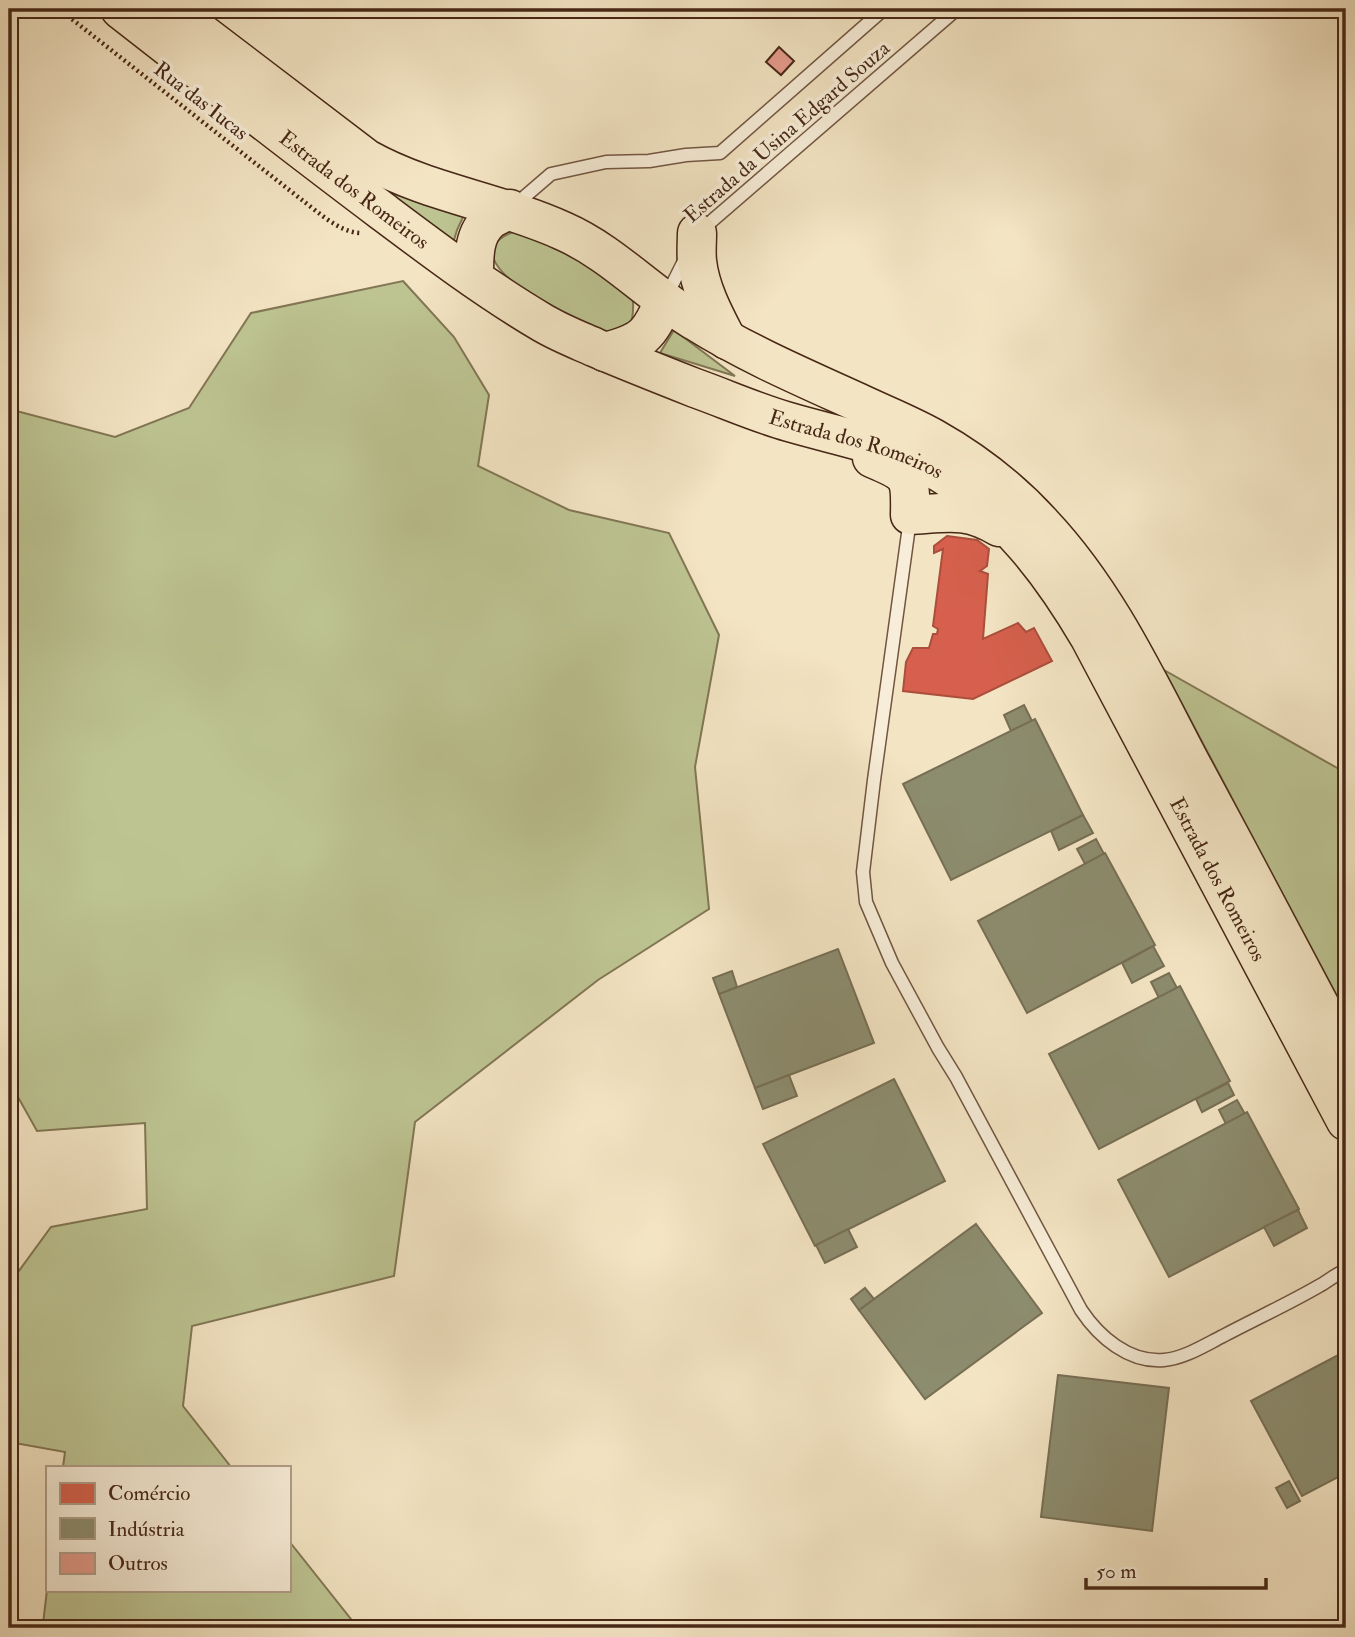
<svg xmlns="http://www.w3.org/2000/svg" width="1355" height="1637" font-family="'IM FELL Double Pica',serif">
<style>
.green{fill:#bdc492;stroke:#827654;stroke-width:2}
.shops{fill:#d6604d;stroke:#ab4f3c;stroke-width:2}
.industry{fill:#8c8c6e;stroke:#776e54;stroke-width:2}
.building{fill:#e59b8c;stroke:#472716;stroke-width:2}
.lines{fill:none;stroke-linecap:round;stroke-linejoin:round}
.lane-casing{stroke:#725641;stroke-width:15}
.primary-casing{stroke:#472716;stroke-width:41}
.path{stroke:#472716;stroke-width:4.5;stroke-dasharray:2 3.5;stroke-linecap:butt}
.lane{stroke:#f7edd8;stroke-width:12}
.primary{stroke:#f3e4c3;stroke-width:38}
.labels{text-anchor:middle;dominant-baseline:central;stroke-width:7;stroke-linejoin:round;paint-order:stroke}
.street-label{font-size:21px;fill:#472716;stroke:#f7edd8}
</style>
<rect width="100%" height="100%" fill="#f3e4c3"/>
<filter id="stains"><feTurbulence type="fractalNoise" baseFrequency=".00286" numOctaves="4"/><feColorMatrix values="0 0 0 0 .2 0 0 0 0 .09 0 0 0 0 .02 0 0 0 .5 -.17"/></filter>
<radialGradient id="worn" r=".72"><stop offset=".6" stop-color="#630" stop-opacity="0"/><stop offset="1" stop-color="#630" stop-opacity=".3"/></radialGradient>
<g class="green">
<polygon points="367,183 402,196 465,213 457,230 452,247"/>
<path d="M 513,232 L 558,245 L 621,289 L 633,301 C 634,328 630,326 607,334 C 584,324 440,261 513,232 Z"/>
<polygon points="403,281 454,337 489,395 478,466 569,510 669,533 719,635 695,767 709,909 598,980 415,1122 394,1276 192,1326 183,1406 231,1467 63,1467 65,1452 9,1442 9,1282 13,1279 51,1227 147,1209 145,1123 37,1131 9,1081 9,409 115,437 189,408 251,313"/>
<polygon points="674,330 735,376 660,353"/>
<polygon points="1164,670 1346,773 1346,1013"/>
<polygon points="289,1541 358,1628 76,1628 43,1624 47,1590 289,1590"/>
</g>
<polygon class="shops" points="947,536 977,540 989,549 987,566 980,571 988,574 983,639 1018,623 1026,632 1034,628 1052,661 973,699 903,691 906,662 913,648 929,648 933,634 937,634 938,629 933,626 943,549 934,553 934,546"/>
<g class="industry">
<polygon points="1024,705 1032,721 1011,731 1004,715"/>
<polygon points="1035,719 1083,815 951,880 903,784"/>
<polygon points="1083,815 1093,833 1059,850 1051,831"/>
<polygon points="1096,839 1104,854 1085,864 1077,849"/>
<polygon points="1105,853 1155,945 1027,1013 978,921"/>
<polygon points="1153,946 1164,966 1132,983 1122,963"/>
<polygon points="838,949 874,1043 755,1088 719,994"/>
<polygon points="732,971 737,987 719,994 713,978"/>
<polygon points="1169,973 1177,988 1159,998 1151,982"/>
<polygon points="1180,986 1230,1081 1099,1149 1049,1054"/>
<polygon points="789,1075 797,1096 763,1109 755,1088"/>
<polygon points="894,1079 945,1181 815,1246 763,1144"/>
<polygon points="1228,1083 1234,1095 1202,1112 1196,1099"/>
<polygon points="1237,1100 1245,1114 1226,1124 1219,1110"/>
<polygon points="1247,1112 1299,1209 1169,1277 1118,1180"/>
<polygon points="1298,1210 1307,1228 1274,1246 1264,1227"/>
<polygon points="976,1224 1042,1313 925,1399 859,1310"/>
<polygon points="848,1229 857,1247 825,1263 816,1245"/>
<polygon points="865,1288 874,1299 859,1310 851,1299"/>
<polygon points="1346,1351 1346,1473 1302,1496 1251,1401"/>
<polygon points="1058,1375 1169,1388 1152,1531 1041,1517"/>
<polygon points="1289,1481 1300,1501 1287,1508 1276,1488"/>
</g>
<polygon class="building" points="779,47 794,61 781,75 766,62"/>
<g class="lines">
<defs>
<g id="lane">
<polyline points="959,9 970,11 986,9"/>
<polyline points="515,205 551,174 606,162 649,161 686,155 720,153 884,9"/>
<polyline points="699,232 957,9"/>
<polyline points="666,297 686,257"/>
<path d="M 910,519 L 874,780 L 863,872 L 866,902 L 892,963 L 938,1048 L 956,1077 L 1081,1310 C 1099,1337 1129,1363 1164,1360 C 1185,1358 1205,1345 1223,1336 C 1255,1319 1288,1304 1319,1286 C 1328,1281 1336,1274 1346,1270"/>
</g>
<g id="primary">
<path id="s1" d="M 120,9 C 207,77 294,145 382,211 C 434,250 487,290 543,323 C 560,333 578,340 596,348 C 629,362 662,375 695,388 C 726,399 757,413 789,422 C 840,437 895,446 941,473 C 1006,512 1052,573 1090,638 L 1346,1121"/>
<path d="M 170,9 L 367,159 C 428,193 499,202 563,231 C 613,253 649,294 695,321 C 746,353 802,377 857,402 C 882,414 908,424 933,438 C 972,460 1011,490 1042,524 C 1106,592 1146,678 1189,760 C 1242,858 1294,957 1346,1055"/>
<path d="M 697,233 C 697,242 696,252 697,261 C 700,289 714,315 727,340"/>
<path d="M 474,278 C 474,258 473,234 490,220 C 496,216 503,213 510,209"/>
<path d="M 605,352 C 643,342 649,336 664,301"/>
<path d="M 872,458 C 909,474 911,474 910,515 C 947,513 966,507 999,527"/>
</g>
</defs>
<use href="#lane" class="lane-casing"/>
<use href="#primary" class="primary-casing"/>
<path class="path" d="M 59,9 L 302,200 C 318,212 339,232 360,233"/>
<use href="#lane" class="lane"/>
<use href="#primary" class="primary"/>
</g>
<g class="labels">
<g class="street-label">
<text transform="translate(201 101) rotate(38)">Rua das Iucas</text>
<text transform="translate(787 132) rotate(-41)">Estrada da Usina Edgard Souza</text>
<text stroke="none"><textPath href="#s1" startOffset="296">Estrada dos Romeiros</textPath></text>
<text stroke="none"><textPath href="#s1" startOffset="863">Estrada dos Romeiros</textPath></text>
<text stroke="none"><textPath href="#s1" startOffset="1451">Estrada dos Romeiros</textPath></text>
</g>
</g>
<rect width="1355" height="1637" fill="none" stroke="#f3e4c3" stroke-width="35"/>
<rect x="10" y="10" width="1334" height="1616" fill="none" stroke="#472716" stroke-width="3.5"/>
<rect x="18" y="18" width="1320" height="1602" fill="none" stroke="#472716" stroke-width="2"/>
<rect x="46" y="1466" width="245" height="126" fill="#f7edd8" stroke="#b19e8a" stroke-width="2"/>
<rect x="60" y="1483" width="35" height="21" fill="#d6604d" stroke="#b19e8a" stroke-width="2"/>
<text x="108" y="1500" font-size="21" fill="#472716">Comércio</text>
<rect x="60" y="1518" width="35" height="21" fill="#8c8c6e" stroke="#b19e8a" stroke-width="2"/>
<text x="108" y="1536" font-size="21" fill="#472716">Indústria</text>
<rect x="60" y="1553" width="35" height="21" fill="#e59b8c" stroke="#b19e8a" stroke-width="2"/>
<text x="108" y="1570" font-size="21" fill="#472716">Outros</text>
<path d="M1086 1578v10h180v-10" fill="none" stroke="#472716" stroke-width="3.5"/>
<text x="1096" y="1578" font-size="21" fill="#472716" stroke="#f7edd8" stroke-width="5" paint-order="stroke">50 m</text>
<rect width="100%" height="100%" filter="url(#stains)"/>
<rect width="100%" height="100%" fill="url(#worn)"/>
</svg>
